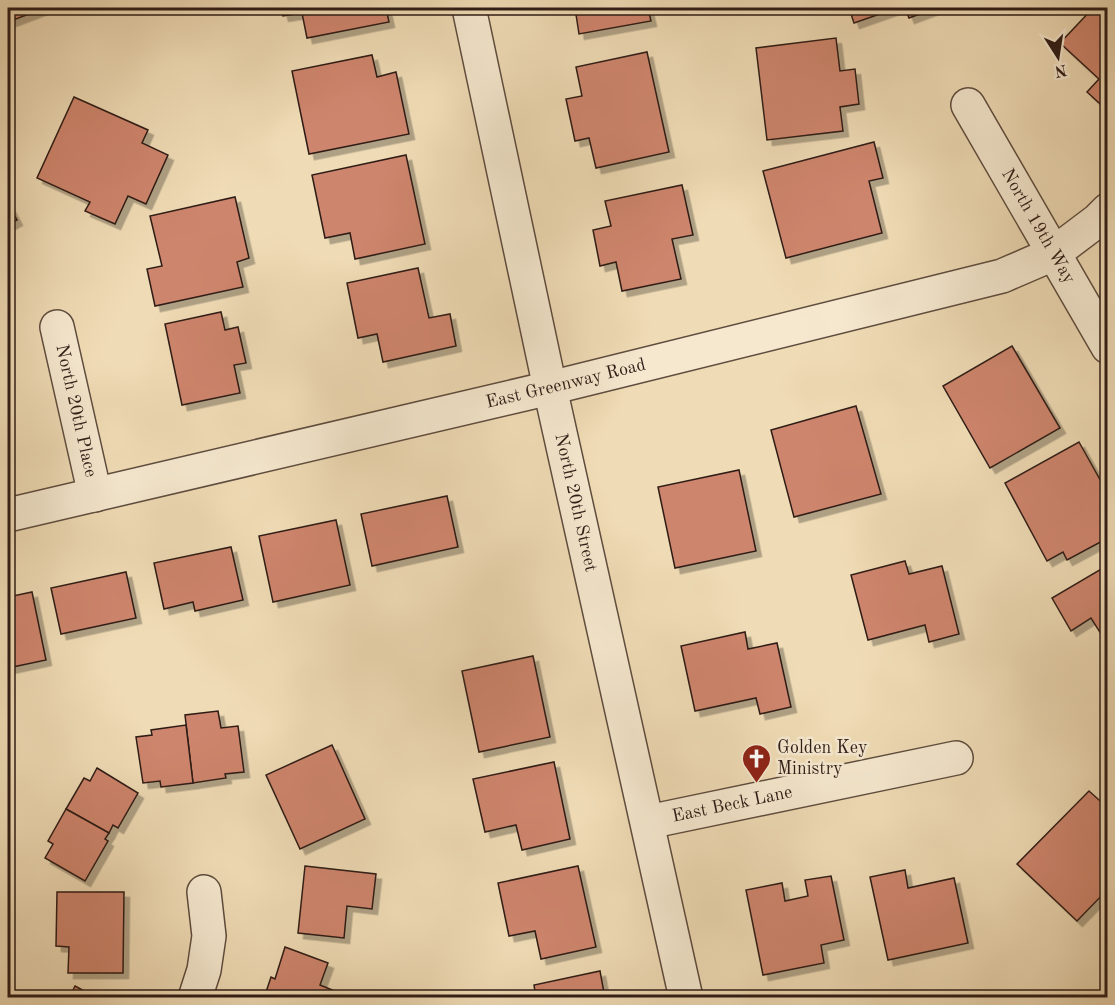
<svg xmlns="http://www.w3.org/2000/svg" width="1115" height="1005" font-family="'Old Standard TT',serif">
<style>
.building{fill:#ce856d;stroke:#2e1c16;stroke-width:1.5;filter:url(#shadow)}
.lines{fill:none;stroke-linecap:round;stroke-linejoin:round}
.minor-casing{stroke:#5e4c3e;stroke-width:36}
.minor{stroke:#f5e8cf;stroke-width:33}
.labels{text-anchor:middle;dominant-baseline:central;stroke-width:5;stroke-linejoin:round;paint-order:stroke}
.street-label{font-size:18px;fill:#2e1c16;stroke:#f5e8cf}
.poi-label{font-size:18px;fill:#2e1c16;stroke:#f5e8cf;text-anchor:start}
</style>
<defs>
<filter id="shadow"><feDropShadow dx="5.5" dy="5.5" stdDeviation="0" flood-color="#0004"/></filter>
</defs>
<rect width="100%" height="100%" fill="#efdbb5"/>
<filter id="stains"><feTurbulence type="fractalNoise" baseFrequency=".00333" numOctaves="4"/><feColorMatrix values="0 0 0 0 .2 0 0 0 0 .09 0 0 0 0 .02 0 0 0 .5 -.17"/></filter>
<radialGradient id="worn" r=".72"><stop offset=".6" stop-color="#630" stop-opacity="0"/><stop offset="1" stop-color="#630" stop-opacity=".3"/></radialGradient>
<g class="building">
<polygon points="8,8 45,8 8,22"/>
<polygon points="281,8 386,8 389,22 307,38 302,13 283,16"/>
<polygon points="575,8 648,8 651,21 579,34"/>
<polygon points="849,8 897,8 854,23"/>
<polygon points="905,8 936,8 909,18"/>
<polygon points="1093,8 1108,8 1108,111 1087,92 1099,79 1060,43"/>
<polygon points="836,38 840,71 855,69 859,104 840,107 843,131 767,140 756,48"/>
<polygon points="647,52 669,152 596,168 589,138 575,141 566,99 582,96 576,67"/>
<polygon points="372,55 377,77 396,72 409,134 309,154 292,71"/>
<polygon points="74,97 148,130 142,143 168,155 146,204 128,196 115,224 85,211 90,202 37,178"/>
<polygon points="874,142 883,178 869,181 882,233 786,258 763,171"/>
<polygon points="406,155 425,244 355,259 350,233 325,238 312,175"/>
<polygon points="682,185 693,235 672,239 681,279 622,291 616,262 600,266 593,230 611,226 605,201"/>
<polygon points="235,197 249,258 237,262 243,287 155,306 147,269 162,266 150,216"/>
<polygon points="8,203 17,220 8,225"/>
<polygon points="418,268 429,318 450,314 456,346 383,362 377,334 358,338 347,283"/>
<polygon points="221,312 225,330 238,327 246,363 234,365 240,393 182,405 165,324"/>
<polygon points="1012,346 1060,428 990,468 943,386"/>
<polygon points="856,406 881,494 794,517 771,430"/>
<polygon points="1079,442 1108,494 1108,538 1067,560 1063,552 1047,561 1005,483"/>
<polygon points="739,470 756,551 675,568 658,487"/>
<polygon points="447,496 458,547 372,566 361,514"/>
<polygon points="336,520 350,585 273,602 259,536"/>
<polygon points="231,547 243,600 195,611 193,602 164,609 154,563"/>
<polygon points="905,561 909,574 942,566 959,634 929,642 925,625 868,640 851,575"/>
<polygon points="1108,565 1108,645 1091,618 1071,631 1052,598"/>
<polygon points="126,572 136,618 61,634 51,588"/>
<polygon points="32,592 46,660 8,668 8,597"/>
<polygon points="745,632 748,649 777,643 791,707 760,714 756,698 695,711 681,646"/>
<polygon points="533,656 550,737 479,752 462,671"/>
<polygon points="218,711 221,728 238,726 244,772 225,774 226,778 193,783 185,715"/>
<polygon points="186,725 193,783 161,787 160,781 143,783 136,737 152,735 151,730"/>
<polygon points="332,745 365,819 300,849 266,775"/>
<polygon points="554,762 570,839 522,850 516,825 485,832 473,779"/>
<polygon points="97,768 138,793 118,828 113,825 109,833 66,809 84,778 90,781"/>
<polygon points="1089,791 1108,808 1108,889 1077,921 1017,864"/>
<polygon points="66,809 109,833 105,839 108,841 85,881 45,858 53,844 48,841"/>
<polygon points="305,866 376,874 372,909 347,906 344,938 298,933"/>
<polygon points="578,866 596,947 541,959 535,931 509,936 498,883"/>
<polygon points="905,870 908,888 954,878 968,943 888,960 870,877"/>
<polygon points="831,876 844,940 821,945 824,963 763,975 746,890 782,883 785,901 808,896 805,880"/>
<polygon points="57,892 124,892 123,973 68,973 69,947 56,946"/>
<polygon points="285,947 328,963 320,985 352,998 264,998 271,977 275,979"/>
<polygon points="600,971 605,998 536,998 534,985"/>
<polygon points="75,986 97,998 69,998"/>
</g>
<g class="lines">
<defs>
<g id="minor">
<path id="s1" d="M 469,8 L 550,388 L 686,998"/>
<path id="s2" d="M 968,105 L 1108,347"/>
<path id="s3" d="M 57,327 L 95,495"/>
<path id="s4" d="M 8,515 L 550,388 L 1002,276 L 1053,254 L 1098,220 L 1108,210"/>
<path id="s5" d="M 648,822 L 956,758"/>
<polyline points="195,998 204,970 209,936 204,892"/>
</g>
</defs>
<use href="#minor" class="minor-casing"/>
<use href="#minor" class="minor"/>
</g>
<defs>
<symbol id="church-pin" viewBox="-11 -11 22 30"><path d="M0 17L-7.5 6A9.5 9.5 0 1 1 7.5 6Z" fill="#8f2418" stroke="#f5e8cf"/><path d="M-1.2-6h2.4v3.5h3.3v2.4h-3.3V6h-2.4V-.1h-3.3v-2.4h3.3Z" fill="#fff"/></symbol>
</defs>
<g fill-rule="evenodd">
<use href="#church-pin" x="740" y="742" width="33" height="45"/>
</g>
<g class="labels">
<g class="street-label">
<text stroke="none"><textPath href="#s2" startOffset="140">North 19th Way</textPath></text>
<text stroke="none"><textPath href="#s4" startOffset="573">East Greenway Road</textPath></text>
<text stroke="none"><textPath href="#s3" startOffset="86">North 20th Place</textPath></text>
<text stroke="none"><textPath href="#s1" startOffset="506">North 20th Street</textPath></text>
<text stroke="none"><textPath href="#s5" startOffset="86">East Beck Lane</textPath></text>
</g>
<g class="poi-label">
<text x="777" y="748">Golden Key<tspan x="777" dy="21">Ministry</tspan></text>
</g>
</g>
<rect width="1115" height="1005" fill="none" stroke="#efdbb5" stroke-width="30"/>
<rect x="9" y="9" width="1097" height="987" fill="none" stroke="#2e1c16" stroke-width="3"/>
<rect x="15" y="15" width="1085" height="975" fill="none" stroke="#2e1c16" stroke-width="1.5"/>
<g transform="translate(1058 57) rotate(168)" stroke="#f5e8cf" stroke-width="4.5" paint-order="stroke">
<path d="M0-4.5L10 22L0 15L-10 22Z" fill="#2e1c16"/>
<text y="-9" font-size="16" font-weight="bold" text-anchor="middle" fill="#2e1c16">N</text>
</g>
<rect width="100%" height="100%" filter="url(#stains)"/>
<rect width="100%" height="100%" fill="url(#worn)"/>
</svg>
